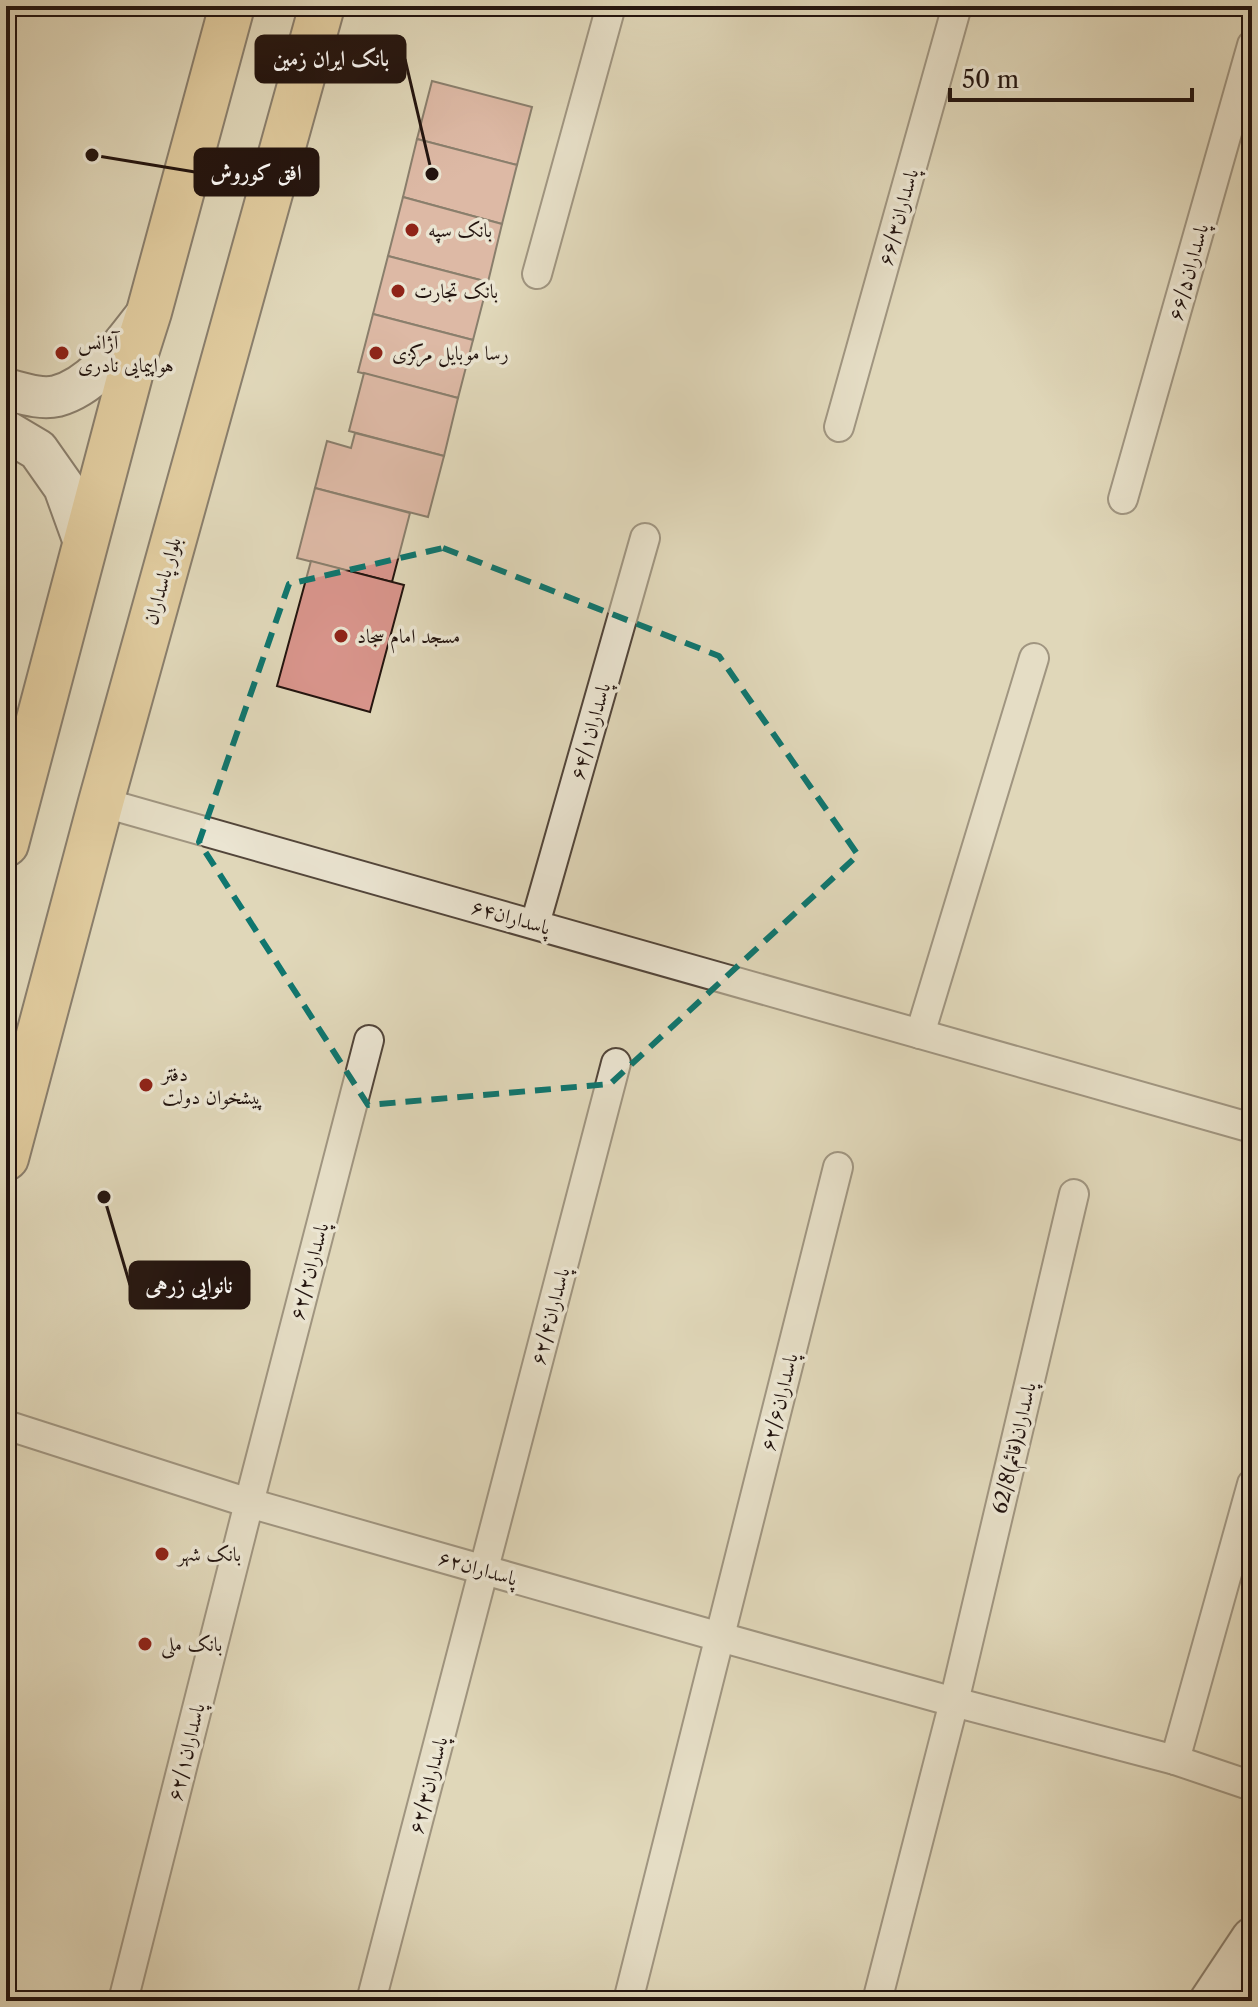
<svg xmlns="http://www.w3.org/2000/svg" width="1258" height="2007" font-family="'Libre Caslon Text',Amiri,serif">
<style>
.building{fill:#d9958c;stroke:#23140f;stroke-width:2}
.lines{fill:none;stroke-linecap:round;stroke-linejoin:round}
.street-casing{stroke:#52453a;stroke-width:32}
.secondary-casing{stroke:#23140f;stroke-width:44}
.primary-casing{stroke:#23140f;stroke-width:48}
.street{stroke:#ebe5d2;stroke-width:28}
.secondary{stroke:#ebe5d2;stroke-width:40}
.primary{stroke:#e0bc7c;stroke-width:44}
.marked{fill:none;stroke:#0f766e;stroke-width:6;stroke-dasharray:16 10;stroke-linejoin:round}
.poi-dot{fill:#8f2418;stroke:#ebe5d2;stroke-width:3}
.labels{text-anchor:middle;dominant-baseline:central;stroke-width:7;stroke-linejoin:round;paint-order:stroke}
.street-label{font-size:20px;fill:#23140f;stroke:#ebe5d2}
.poi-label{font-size:20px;fill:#23140f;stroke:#ebe5d2;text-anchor:start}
.leader{fill:none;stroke:#23140f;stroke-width:3}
.callout-dot{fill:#23140f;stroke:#ebe5d2;stroke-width:3}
.callout{fill:#23140f;stroke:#23140f;stroke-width:3}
.callout-label{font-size:22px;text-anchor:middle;font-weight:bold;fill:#fff}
</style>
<rect width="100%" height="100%" fill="#e0d7b9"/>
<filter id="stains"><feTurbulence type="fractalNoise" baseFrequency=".0025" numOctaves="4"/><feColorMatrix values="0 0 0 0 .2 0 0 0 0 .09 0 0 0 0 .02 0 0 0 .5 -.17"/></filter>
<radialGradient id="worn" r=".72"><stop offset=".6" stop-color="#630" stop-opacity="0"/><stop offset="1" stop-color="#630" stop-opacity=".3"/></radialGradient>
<g class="building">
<polygon points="432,81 532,107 517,165 417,139"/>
<polygon points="417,139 517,165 502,224 403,197"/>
<polygon points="403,197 502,224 488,282 388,256"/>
<polygon points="388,256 488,282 473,340 373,314"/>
<polygon points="373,314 473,340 458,398 358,372"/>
<polygon points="364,373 458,398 444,456 349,431"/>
<polygon points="355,433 444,456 428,517 315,488 327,441 351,448"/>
<polygon points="315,488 410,513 392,582 297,558"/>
<polygon points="311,561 404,585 370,712 277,686"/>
</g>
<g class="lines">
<defs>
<g id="street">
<polyline points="537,274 611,6"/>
<polyline points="839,427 957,6"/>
<polyline points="1123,499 1252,45"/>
<polyline points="101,802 1252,1128"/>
<polyline points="535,924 645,538"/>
<polyline points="920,1034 1034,658"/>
<polyline points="6,1425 249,1503 720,1637 954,1702 1175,1760 1252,1786"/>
<polyline points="1175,1760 1252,1484"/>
<polyline points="123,2001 249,1503 369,1040"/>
<polyline points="371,2001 616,1063"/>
<polyline points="628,2001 838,1167"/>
<polyline points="877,2001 954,1702 1074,1194"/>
</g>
<g id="secondary">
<path d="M 6,389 C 22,393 40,400 57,396 C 96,385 122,345 146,315"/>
<polyline points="6,431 38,450 64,487 85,545"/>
<polyline points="1210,2001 1252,1938"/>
</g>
<g id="primary">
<polyline points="6,844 135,356 149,312 232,6"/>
<polyline points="6,1158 101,802 322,6"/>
</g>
</defs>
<use href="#street" class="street-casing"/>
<use href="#secondary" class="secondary-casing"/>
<use href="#primary" class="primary-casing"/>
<use href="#street" class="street"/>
<use href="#secondary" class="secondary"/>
<use href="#primary" class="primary"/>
</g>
<path d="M0 0H1258V2007H0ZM 443,548 L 719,656 L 858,855 L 610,1084 L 368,1105 L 199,842 L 289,584 Z" fill="#e0d7b9" fill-opacity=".55" fill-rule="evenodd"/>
<path class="marked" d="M 443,548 L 719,656 L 858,855 L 610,1084 L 368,1105 L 199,842 L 289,584 Z"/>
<g class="poi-dot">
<circle cx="412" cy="230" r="8"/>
<circle cx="398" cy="291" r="8"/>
<circle cx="62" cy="353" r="8"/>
<circle cx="376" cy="353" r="8"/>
<circle cx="341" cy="636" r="8"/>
<circle cx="146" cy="1085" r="8"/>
<circle cx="162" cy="1554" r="8"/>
<circle cx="145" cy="1644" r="8"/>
</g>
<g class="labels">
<g class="street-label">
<text transform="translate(898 217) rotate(-74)">پاسداران۶۶/۳</text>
<text transform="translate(1188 272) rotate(-74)">پاسداران۶۶/۵</text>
<text transform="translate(162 581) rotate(-74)">بلوار پاسداران</text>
<text transform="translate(590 731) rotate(-74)">پاسداران۶۴/۱</text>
<text transform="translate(511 917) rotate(16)">پاسداران۶۴</text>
<text transform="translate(309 1271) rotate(-75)">پاسداران۶۲/۲</text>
<text transform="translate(550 1316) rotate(-75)">پاسداران۶۲/۴</text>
<text transform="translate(779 1402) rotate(-76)">پاسداران۶۲/۶</text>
<text transform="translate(1014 1448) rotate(-77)">62/8پاسداران(قائم)</text>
<text transform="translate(478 1568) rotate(16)">پاسداران۶۲</text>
<text transform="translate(186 1752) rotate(-76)">پاسداران۶۲/۱</text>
<text transform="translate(428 1785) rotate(-75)">پاسداران۶۲/۳</text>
</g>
<g class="poi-label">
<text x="428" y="230">بانک سپه</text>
<text x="414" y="291">بانک تجارت</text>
<text x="78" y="342">آژانس<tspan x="78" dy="23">هواپیمایی نادری</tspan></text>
<text x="392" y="353">رسا موبایل مرکزی</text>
<text x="357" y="636">مسجد امام سجاد</text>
<text x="162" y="1074">دفتر<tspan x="162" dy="23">پیشخوان دولت</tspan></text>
<text x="178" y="1554">بانک شهر</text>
<text x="161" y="1644">بانک ملی</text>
</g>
</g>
<path class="leader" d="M432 174L405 59M92 155L195 172M104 1197L130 1285"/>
<g class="callout-dot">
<circle cx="432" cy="174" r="8"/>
<circle cx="92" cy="155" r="8"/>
<circle cx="104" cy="1197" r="8"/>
</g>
<g class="callout">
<rect x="256" y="36" width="149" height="46" rx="8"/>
<rect x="195" y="149" width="123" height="46" rx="8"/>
<rect x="130" y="1262" width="119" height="46" rx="8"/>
</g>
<g class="callout-label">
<text x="331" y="66">بانک ایران زمین</text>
<text x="256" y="180">افق کوروش</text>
<text x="189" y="1293">نانوایی زرهی</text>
</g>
<rect width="1258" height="2007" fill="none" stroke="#e0d7b9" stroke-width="32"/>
<rect x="8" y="8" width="1242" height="1991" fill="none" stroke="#23140f" stroke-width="4"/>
<rect x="16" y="16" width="1226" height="1975" fill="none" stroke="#23140f" stroke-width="2"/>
<path d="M950 88v12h242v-12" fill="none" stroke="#23140f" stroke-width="4"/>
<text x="962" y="88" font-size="24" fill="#23140f" stroke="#ebe5d2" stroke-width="6" paint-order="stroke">50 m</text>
<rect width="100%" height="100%" filter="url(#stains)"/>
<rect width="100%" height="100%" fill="url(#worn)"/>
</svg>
